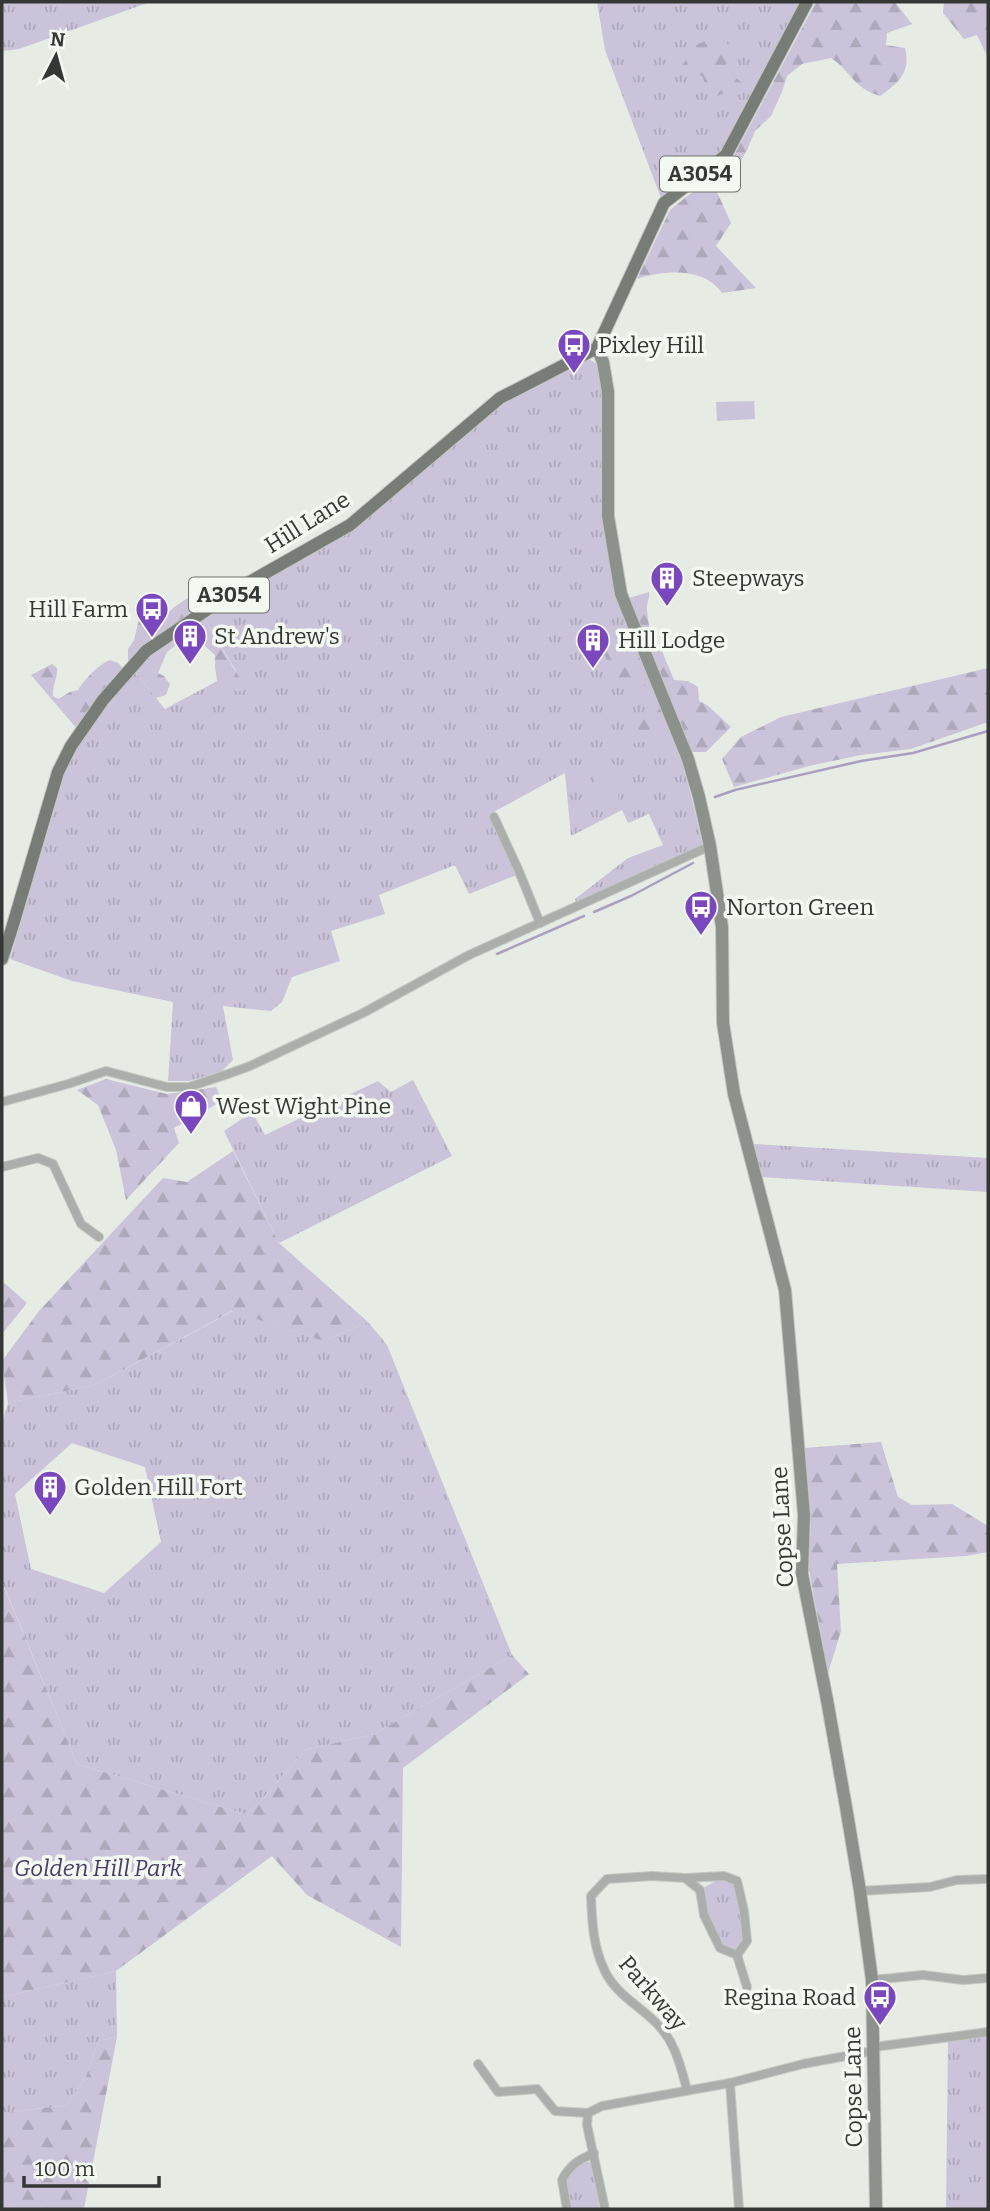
<svg xmlns="http://www.w3.org/2000/svg" width="990" height="2211" font-family="Bitter,serif">
<style>
.grass{fill:url(#grass-tufts);fill-rule:evenodd}
.forest{fill:url(#forest-firs)}
.pitch{fill:#cac3d9}
.lines{fill:none;stroke-linecap:round;stroke-linejoin:round}
.stream{stroke:#aa9fc0;stroke-width:2.5}
.street-casing{stroke:#c3c8c1;stroke-width:10}
.secondary-casing{stroke:#c3c8c1;stroke-width:14}
.primary-casing{stroke:#c3c8c1;stroke-width:14}
.street{stroke:#abaeab;stroke-width:8}
.secondary{stroke:#8d918c;stroke-width:12}
.primary{stroke:#787c76;stroke-width:12}
.labels{text-anchor:middle;dominant-baseline:central;stroke-width:7;stroke-linejoin:round;paint-order:stroke}
.shield{fill:#f3f9f1;stroke:#6e716d;stroke-width:2}
.shield-label{font-size:21px;font-weight:bold;fill:#353734}
.poi-label{font-size:23px;fill:#353734;stroke:#f3f9f1;text-anchor:start}
.street-label{font-size:23px;fill:#353734;stroke:#f3f9f1}
.park-label{font-size:23px;font-style:italic;fill:#4b3b68;stroke:#f3f9f1}
</style>
<defs>
<pattern id="grass-tufts" width="24" height="20" patternUnits="userSpaceOnUse" patternTransform="scale(1.75)"><rect width="24" height="20" fill="#cac3d9"/><path d="M3 7l-1-3M5 7V3M7 7l1-3M15 17l-1-3M17 17v-4M19 17l1-3" fill="none" stroke="#aea8bb"/></pattern>
<pattern id="forest-firs" width="22" height="20" patternUnits="userSpaceOnUse" patternTransform="scale(1.75)"><rect width="22" height="20" fill="#cac3d9"/><path d="M5 1l3.5 6h-7zM16 11l3.5 6h-7z" fill="#aea8bb"/></pattern>
</defs>
<rect width="100%" height="100%" fill="#e6ece4"/>
<g class="grass">
<polygon points="2,2 150,2 19,49 2,51"/>
<polygon points="597,2 803,2 724,150 661,198 605,50"/>
<path d="M 588,359 L 599,365 L 603,392 L 617,596 L 682,759 L 704,849 L 578,906 L 575,899 L 628,858 L 663,845 L 649,814 L 628,823 L 622,810 L 571,836 L 565,773 L 490,814 L 519,874 L 469,894 L 455,865 L 379,895 L 385,914 L 331,931 L 340,961 L 292,977 L 282,1002 L 271,1011 L 223,1006 L 233,1060 L 221,1072 L 189,1081 L 168,1081 L 173,1002 L 72,981 L 10,959 L 64,775 C 81,736 107,703 135,672 L 165,709 L 236,671 L 203,617 L 241,592 L 348,531 L 504,401 Z"/>
<polygon points="413,1080 452,1156 279,1243 224,1131 252,1112 265,1135 378,1081 391,1092"/>
<polygon points="754,1144 988,1158 988,1192 762,1177"/>
<path d="M 233,1311 L 323,1341 L 368,1322 L 387,1345 L 512,1655 L 374,1734 L 305,1750 L 248,1815 L 77,1764 L 2,1581 L 2,1423 L 8,1403 L 95,1385 ZM 72,1443 L 145,1467 L 161,1542 L 104,1593 L 31,1569 L 15,1494 Z"/>
<polygon points="724,1876 737,1881 747,1941 737,1955 720,1948 704,1915 700,1890"/>
<polygon points="116,1971 117,2037 98,2041 86,2077 67,2105 2,2113 2,1997"/>
<polygon points="988,2036 988,2209 946,2209 948,2041"/>
<polygon points="584,2160 591,2163 600,2209 571,2209 565,2179 567,2174"/>
</g>
<g class="forest">
<path d="M 816,2 L 895,2 L 912,24 L 887,33 L 886,45 L 905,48 C 911,72 899,83 880,96 C 852,87 853,73 831,58 L 802,64 L 787,76 L 782,92 L 771,116 L 755,131 L 747,150 L 735,171 L 717,192 L 731,223 L 716,246 L 756,288 L 722,293 C 704,267 664,270 637,279 L 670,210 L 731,161 Z"/>
<polygon points="944,2 988,2 988,58 977,35 964,39 943,13"/>
<polygon points="722,40 731,47 727,57 725,74 733,76 744,84 711,99 702,76 679,67 685,62 690,48 705,41"/>
<path d="M 226,582 L 237,585 L 203,617 L 246,689 L 238,692 L 217,681 L 215,667 L 215,655 L 191,634 L 167,652 L 158,673 L 164,676 L 170,684 L 166,695 L 156,698 L 128,663 L 128,649 L 134,640 L 140,615 L 144,611 L 168,613 C 180,600 208,587 226,582 Z"/>
<path d="M 649,592 C 650,599 646,604 647,610 C 648,622 651,630 649,642 L 662,648 C 664,660 670,668 674,680 L 688,681 L 698,687 L 699,701 L 707,705 L 731,727 L 706,752 L 692,752 L 683,731 L 632,744 L 628,736 L 626,726 L 655,705 C 641,668 639,693 615,680 L 610,665 L 600,647 L 630,630 L 619,601 Z"/>
<path d="M 110,660 L 118,663 L 125,670 L 78,730 L 31,675 L 52,664 L 57,668 C 58,678 52,685 53,696 L 58,699 L 70,692 L 78,690 C 84,680 99,664 110,660 Z"/>
<polygon points="988,668 988,722 911,749 861,755 809,766 734,787 722,759 741,737 781,717"/>
<polygon points="106,1079 167,1094 216,1087 222,1101 174,1128 179,1143 126,1200 116,1150 98,1105 77,1090"/>
<polygon points="233,1151 279,1243 368,1322 323,1341 232,1311 95,1385 8,1403 2,1361 39,1311 163,1178 187,1182"/>
<polygon points="2,1281 27,1303 2,1334"/>
<polygon points="881,1442 898,1497 912,1505 952,1504 988,1526 988,1552 966,1556 837,1564 841,1631 828,1673 809,1570 811,1515 805,1448"/>
<polygon points="2,1582 77,1764 248,1815 305,1750 374,1734 512,1655 529,1674 403,1768 401,1947 307,1895 272,1856 116,1971 2,1997"/>
<polygon points="117,2037 84,2209 2,2209 2,2113 67,2105 86,2077 98,2041"/>
</g>
<g class="pitch">
<polygon points="754,401 755,419 717,421 716,402"/>
<polygon points="616,764 619,808 597,809 594,765"/>
</g>
<g class="lines">
<g class="stream">
<polyline points="715,797 735,790 861,761 913,753 988,731"/>
<polyline points="594,912 631,896 693,863"/>
<polyline points="497,954 584,916"/>
</g>
<defs>
<g id="street">
<polyline points="494,817 518,869 540,923"/>
<polyline points="2,1102 68,1084 106,1071 167,1087 189,1087 228,1074 250,1066 363,1013 469,955 710,846"/>
<polyline points="2,1167 38,1158 53,1164 81,1224 99,1237"/>
<polyline points="685,1878 724,1876 737,1881 744,1911 747,1941 737,1955"/>
<polyline points="860,1891 930,1887 957,1880 988,1879"/>
<polyline points="737,1955 747,1987"/>
<polyline points="872,1980 923,1975 963,1980 988,1978"/>
<polyline points="874,2047 988,2032"/>
<polyline points="478,2064 498,2092 537,2089 555,2111 588,2113 602,2106 730,2083 803,2064 873,2051"/>
<polyline points="730,2083 739,2209"/>
<path d="M 687,2090 C 680,2063 674,2038 652,2019 C 636,2004 613,1991 604,1969 C 593,1946 592,1921 591,1896 L 607,1879 L 652,1876 L 685,1878 L 700,1890 L 704,1915 L 720,1948 L 737,1955"/>
<polyline points="588,2113 587,2125 605,2209"/>
<path d="M 567,2209 L 562,2180 C 570,2165 578,2160 594,2153"/>
</g>
<polyline id="secondary" points="597,348 603,362 608,392 608,516 621,594 688,759 699,797 710,846 722,927 723,1023 734,1094 785,1290 804,1515 802,1574 827,1700 846,1807 860,1891 872,1980 876,2209"/>
<polyline id="primary" points="2,959 12,928 58,772 71,746 103,700 146,651 239,588 350,525 500,398 597,348 664,203 726,155 807,2"/>
</defs>
<use href="#street" class="street-casing"/>
<use href="#secondary" class="secondary-casing"/>
<use href="#primary" class="primary-casing"/>
<use href="#street" class="street"/>
<use href="#secondary" class="secondary"/>
<use href="#primary" class="primary"/>
</g>
<defs>
<symbol id="bus-pin" viewBox="-11 -11 22 30"><path d="M0 17L-7.5 6A9.5 9.5 0 1 1 7.5 6Z" fill="#7a47bf" stroke="#f3f9f1"/><path d="M-5-6H5V4H4V6H2V4H-2V6H-4V4H-5ZM-3.5-4V0h7V-4ZM-3.5 1.2v1.5H-2V1.2ZM2 1.2v1.5H3.5V1.2Z" fill="#fff"/></symbol>
<symbol id="building-pin" viewBox="-11 -11 22 30"><path d="M0 17L-7.5 6A9.5 9.5 0 1 1 7.5 6Z" fill="#7a47bf" stroke="#f3f9f1"/><path d="M-4-6H4V6H1V3H-1V6H-4ZM-2.5-4.3h1.7v1.8h-1.7ZM.8-4.3h1.7v1.8H.8ZM-2.5-1h1.7V.8h-1.7ZM.8-1h1.7V.8H.8Z" fill="#fff"/></symbol>
<symbol id="shop-pin" viewBox="-11 -11 22 30"><path d="M0 17L-7.5 6A9.5 9.5 0 1 1 7.5 6Z" fill="#7a47bf" stroke="#f3f9f1"/><path d="M-5-2.5h2.3a2.7 3.5 0 0 1 5.4 0H5L5.5 6h-11ZM-1.5-2.5h3a1.5 2.3 0 0 0-3 0Z" fill="#fff"/></symbol>
</defs>
<g fill-rule="evenodd">
<use href="#bus-pin" x="555" y="326" width="38" height="52"/>
<use href="#building-pin" x="648" y="559" width="38" height="52"/>
<use href="#bus-pin" x="133" y="590" width="38" height="52"/>
<use href="#building-pin" x="171" y="617" width="38" height="52"/>
<use href="#building-pin" x="574" y="621" width="38" height="52"/>
<use href="#bus-pin" x="682" y="888" width="38" height="52"/>
<use href="#shop-pin" x="172" y="1087" width="38" height="52"/>
<use href="#building-pin" x="31" y="1468" width="38" height="52"/>
<use href="#bus-pin" x="861" y="1978" width="38" height="52"/>
</g>
<g class="labels">
<g class="shield">
<rect x="660" y="156.5" width="80" height="35" rx="5"/>
<rect x="189" y="577.5" width="80" height="35" rx="5"/>
</g>
<g class="shield-label">
<text x="700" y="174">A3054</text>
<text x="229" y="595">A3054</text>
</g>
<g class="poi-label">
<text x="598" y="345">Pixley Hill</text>
<text x="692" y="578">Steepways</text>
<text x="128" y="609" text-anchor="end">Hill Farm</text>
<text x="214" y="636">St Andrew's</text>
<text x="618" y="640">Hill Lodge</text>
<text x="726" y="907">Norton Green</text>
<text x="216" y="1106">West Wight Pine</text>
<text x="74" y="1487">Golden Hill Fort</text>
<text x="856" y="1997" text-anchor="end">Regina Road</text>
</g>
<g class="street-label">
<text transform="translate(307 522) rotate(-32)">Hill Lane</text>
<text transform="translate(782 1527) rotate(-93)">Copse Lane</text>
<text transform="translate(653 1993) rotate(49)">Parkway</text>
<text transform="translate(853 2087) rotate(-91)">Copse Lane</text>
</g>
<g class="park-label">
<text x="98" y="1868">Golden Hill Park</text>
</g>
</g>
<rect width="990" height="2211" fill="none" stroke="#353734" stroke-width="7"/>
<g transform="translate(56 56) rotate(6)" stroke="#f3f9f1" stroke-width="5" paint-order="stroke">
<path d="M0-5L12 26L0 18L-12 26Z" fill="#353734"/>
<text y="-10" font-size="19" font-weight="bold" text-anchor="middle" fill="#353734">N</text>
</g>
<path d="M24 2176v10h135v-10" fill="none" stroke="#353734" stroke-width="3.5"/>
<text x="35" y="2176" font-size="21" fill="#353734" stroke="#f3f9f1" stroke-width="5" paint-order="stroke">100 m</text>
</svg>
